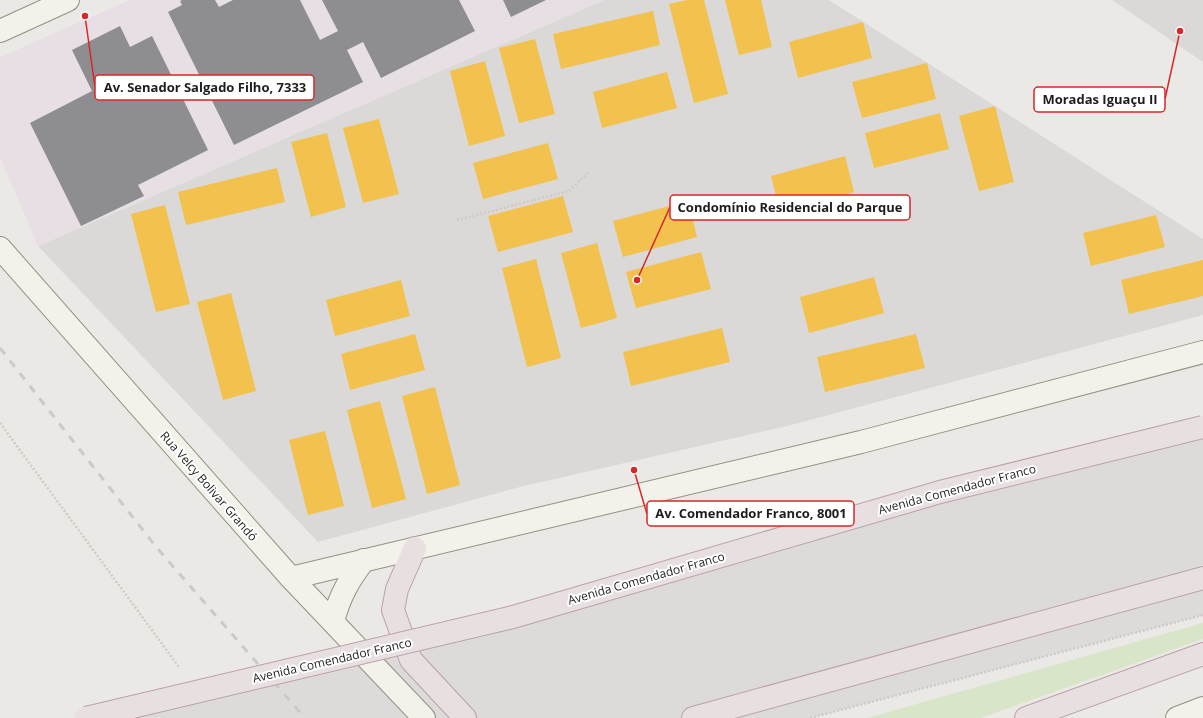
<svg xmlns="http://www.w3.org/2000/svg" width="1203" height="718" font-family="'Open Sans',sans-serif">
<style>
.residential{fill:#dad9d7}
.industrial{fill:#e8dfe4}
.grass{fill:#d9e5c8}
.pier{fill:#dcdbda}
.homes{fill:#f2c14e}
.industry{fill:#8d8d92}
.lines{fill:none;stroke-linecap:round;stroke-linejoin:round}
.secondary-casing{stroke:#929280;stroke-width:24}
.highway-casing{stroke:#bda0aa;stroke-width:24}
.path{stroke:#d4c8c7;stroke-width:2.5;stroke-dasharray:2 2;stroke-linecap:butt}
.secondary{stroke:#f2f2eb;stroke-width:22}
.highway{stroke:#e8dfe1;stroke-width:22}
.rail{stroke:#cacac9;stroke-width:3;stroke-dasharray:8 8;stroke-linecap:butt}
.highway-bridge-casing{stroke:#bda0aa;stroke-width:24;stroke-linecap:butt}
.highway-bridge{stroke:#e8dfe1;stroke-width:22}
.labels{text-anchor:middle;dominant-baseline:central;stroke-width:4;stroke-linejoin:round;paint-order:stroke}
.street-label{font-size:12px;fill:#1d1d1d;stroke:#fff}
.leader{fill:none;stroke:#d62828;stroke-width:1.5}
.callout-dot{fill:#d62828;stroke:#fff;stroke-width:1.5}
.callout{fill:#fff;stroke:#d62828;stroke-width:1.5}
.callout-label{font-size:13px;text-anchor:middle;font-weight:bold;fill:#1d1d1d}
</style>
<rect width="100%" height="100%" fill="#ebe9e6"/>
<g class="residential">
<polygon points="604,0 829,0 1203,239 1203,315 791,425 524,486 318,542 38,246"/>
<polygon points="1112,0 1203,0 1203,62"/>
</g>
<polygon class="industrial" points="130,0 604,0 38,246 0,157 0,57"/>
<polygon class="grass" points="1203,623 1203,639 981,718 867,718"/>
<polygon class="pier" points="1203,427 1203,615 810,718 86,718"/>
<g class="homes">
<polygon points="687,0 704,0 728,94 694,103 669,4"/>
<polygon points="725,0 761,0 772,47 739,55"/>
<polygon points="653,11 660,45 561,69 553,34"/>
<polygon points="863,22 872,58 798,78 789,42"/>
<polygon points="535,39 555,114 519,123 499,48"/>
<polygon points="485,61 505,136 469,146 450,71"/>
<polygon points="927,63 936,99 862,118 852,82"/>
<polygon points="667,72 677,108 602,128 593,92"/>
<polygon points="995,106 1014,182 979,191 959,116"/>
<polygon points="940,113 949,149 874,168 865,133"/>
<polygon points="379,119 399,194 363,203 343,128"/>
<polygon points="327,133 346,207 311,217 291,142"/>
<polygon points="548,143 558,179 483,199 473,163"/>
<polygon points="845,156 854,192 780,212 771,176"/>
<polygon points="277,168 285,202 186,225 178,192"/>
<polygon points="563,196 573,232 498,252 488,216"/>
<polygon points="688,201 697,237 623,257 613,221"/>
<polygon points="165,205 190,304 156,312 131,214"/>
<polygon points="1156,215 1165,247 1091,266 1083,233"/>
<polygon points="597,243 617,318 581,328 561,253"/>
<polygon points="701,252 711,289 636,308 626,272"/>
<polygon points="536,259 561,358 527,367 502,268"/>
<polygon points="1203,260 1203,296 1129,314 1121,280"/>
<polygon points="874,277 884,313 809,333 800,297"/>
<polygon points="401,280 410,316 335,336 326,300"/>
<polygon points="231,293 256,391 223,400 197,302"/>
<polygon points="722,328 730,362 631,386 623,352"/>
<polygon points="415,334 425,370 350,390 341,354"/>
<polygon points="916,334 925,368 825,392 817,357"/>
<polygon points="435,387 460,485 427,494 402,396"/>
<polygon points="380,401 406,499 372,508 347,410"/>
<polygon points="325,431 344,506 308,515 289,440"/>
</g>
<g class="industry">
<polygon points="182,0 215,0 219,7 233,0 300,0 320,40 338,31 322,0 459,0 475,31 381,78 363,42 347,50 363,82 234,145 168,12 182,5 180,1"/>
<polygon points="503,0 546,0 511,17"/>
<polygon points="120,26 130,47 152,36 208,150 138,185 144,196 81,226 30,123 92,91 72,50"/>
</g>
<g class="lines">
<defs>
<g id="secondary">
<polyline points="0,31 68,0"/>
<polyline points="0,248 291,578 424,718"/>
<polyline points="291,578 861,442 1203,352"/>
<path d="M 333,621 C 340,596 348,581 364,560"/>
<polyline points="1177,718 1203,708"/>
</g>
<g id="highway">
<polyline points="415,548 397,589 393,610 411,660 465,718"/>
<polyline points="693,718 1203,578"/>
<polyline points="1026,718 1203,654"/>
</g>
</defs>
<use href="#secondary" class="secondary-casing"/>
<use href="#highway" class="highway-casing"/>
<g class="path">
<polyline points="457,220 569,191 589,172"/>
<polyline points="0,423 179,667"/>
<polyline points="810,718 1203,615"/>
</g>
<use href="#secondary" class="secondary"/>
<use href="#highway" class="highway"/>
<polyline class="rail" points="0,348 157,548 305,718"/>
<defs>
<polyline id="highway-bridge" points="86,718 513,617 940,492 1203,427"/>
</defs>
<use href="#highway-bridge" class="highway-bridge-casing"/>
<use href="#highway-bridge" class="highway-bridge"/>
</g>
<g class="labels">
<g class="street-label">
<text transform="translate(209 486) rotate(49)">Rua Velcy Bolivar Grandó</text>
<text transform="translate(957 489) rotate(-15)">Avenida Comendador Franco</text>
<text transform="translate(646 578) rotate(-16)">Avenida Comendador Franco</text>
<text transform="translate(332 660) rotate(-13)">Avenida Comendador Franco</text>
</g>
</g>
<path class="leader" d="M85 16L95 87M1180 31L1165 99M637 280L670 207M634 470L647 514"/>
<g class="callout-dot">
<circle cx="85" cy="16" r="4"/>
<circle cx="1180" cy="31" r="4"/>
<circle cx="637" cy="280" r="4"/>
<circle cx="634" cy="470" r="4"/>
</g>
<g class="callout">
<rect x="95" y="75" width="219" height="25" rx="4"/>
<rect x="1034" y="87" width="131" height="25" rx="4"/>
<rect x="670" y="195" width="240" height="25" rx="4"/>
<rect x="647" y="501" width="207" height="25" rx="4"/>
</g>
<g class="callout-label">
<text x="205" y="92">Av. Senador Salgado Filho, 7333</text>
<text x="1100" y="104">Moradas Iguaçu II</text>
<text x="790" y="212">Condomínio Residencial do Parque</text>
<text x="751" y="518">Av. Comendador Franco, 8001</text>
</g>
</svg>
